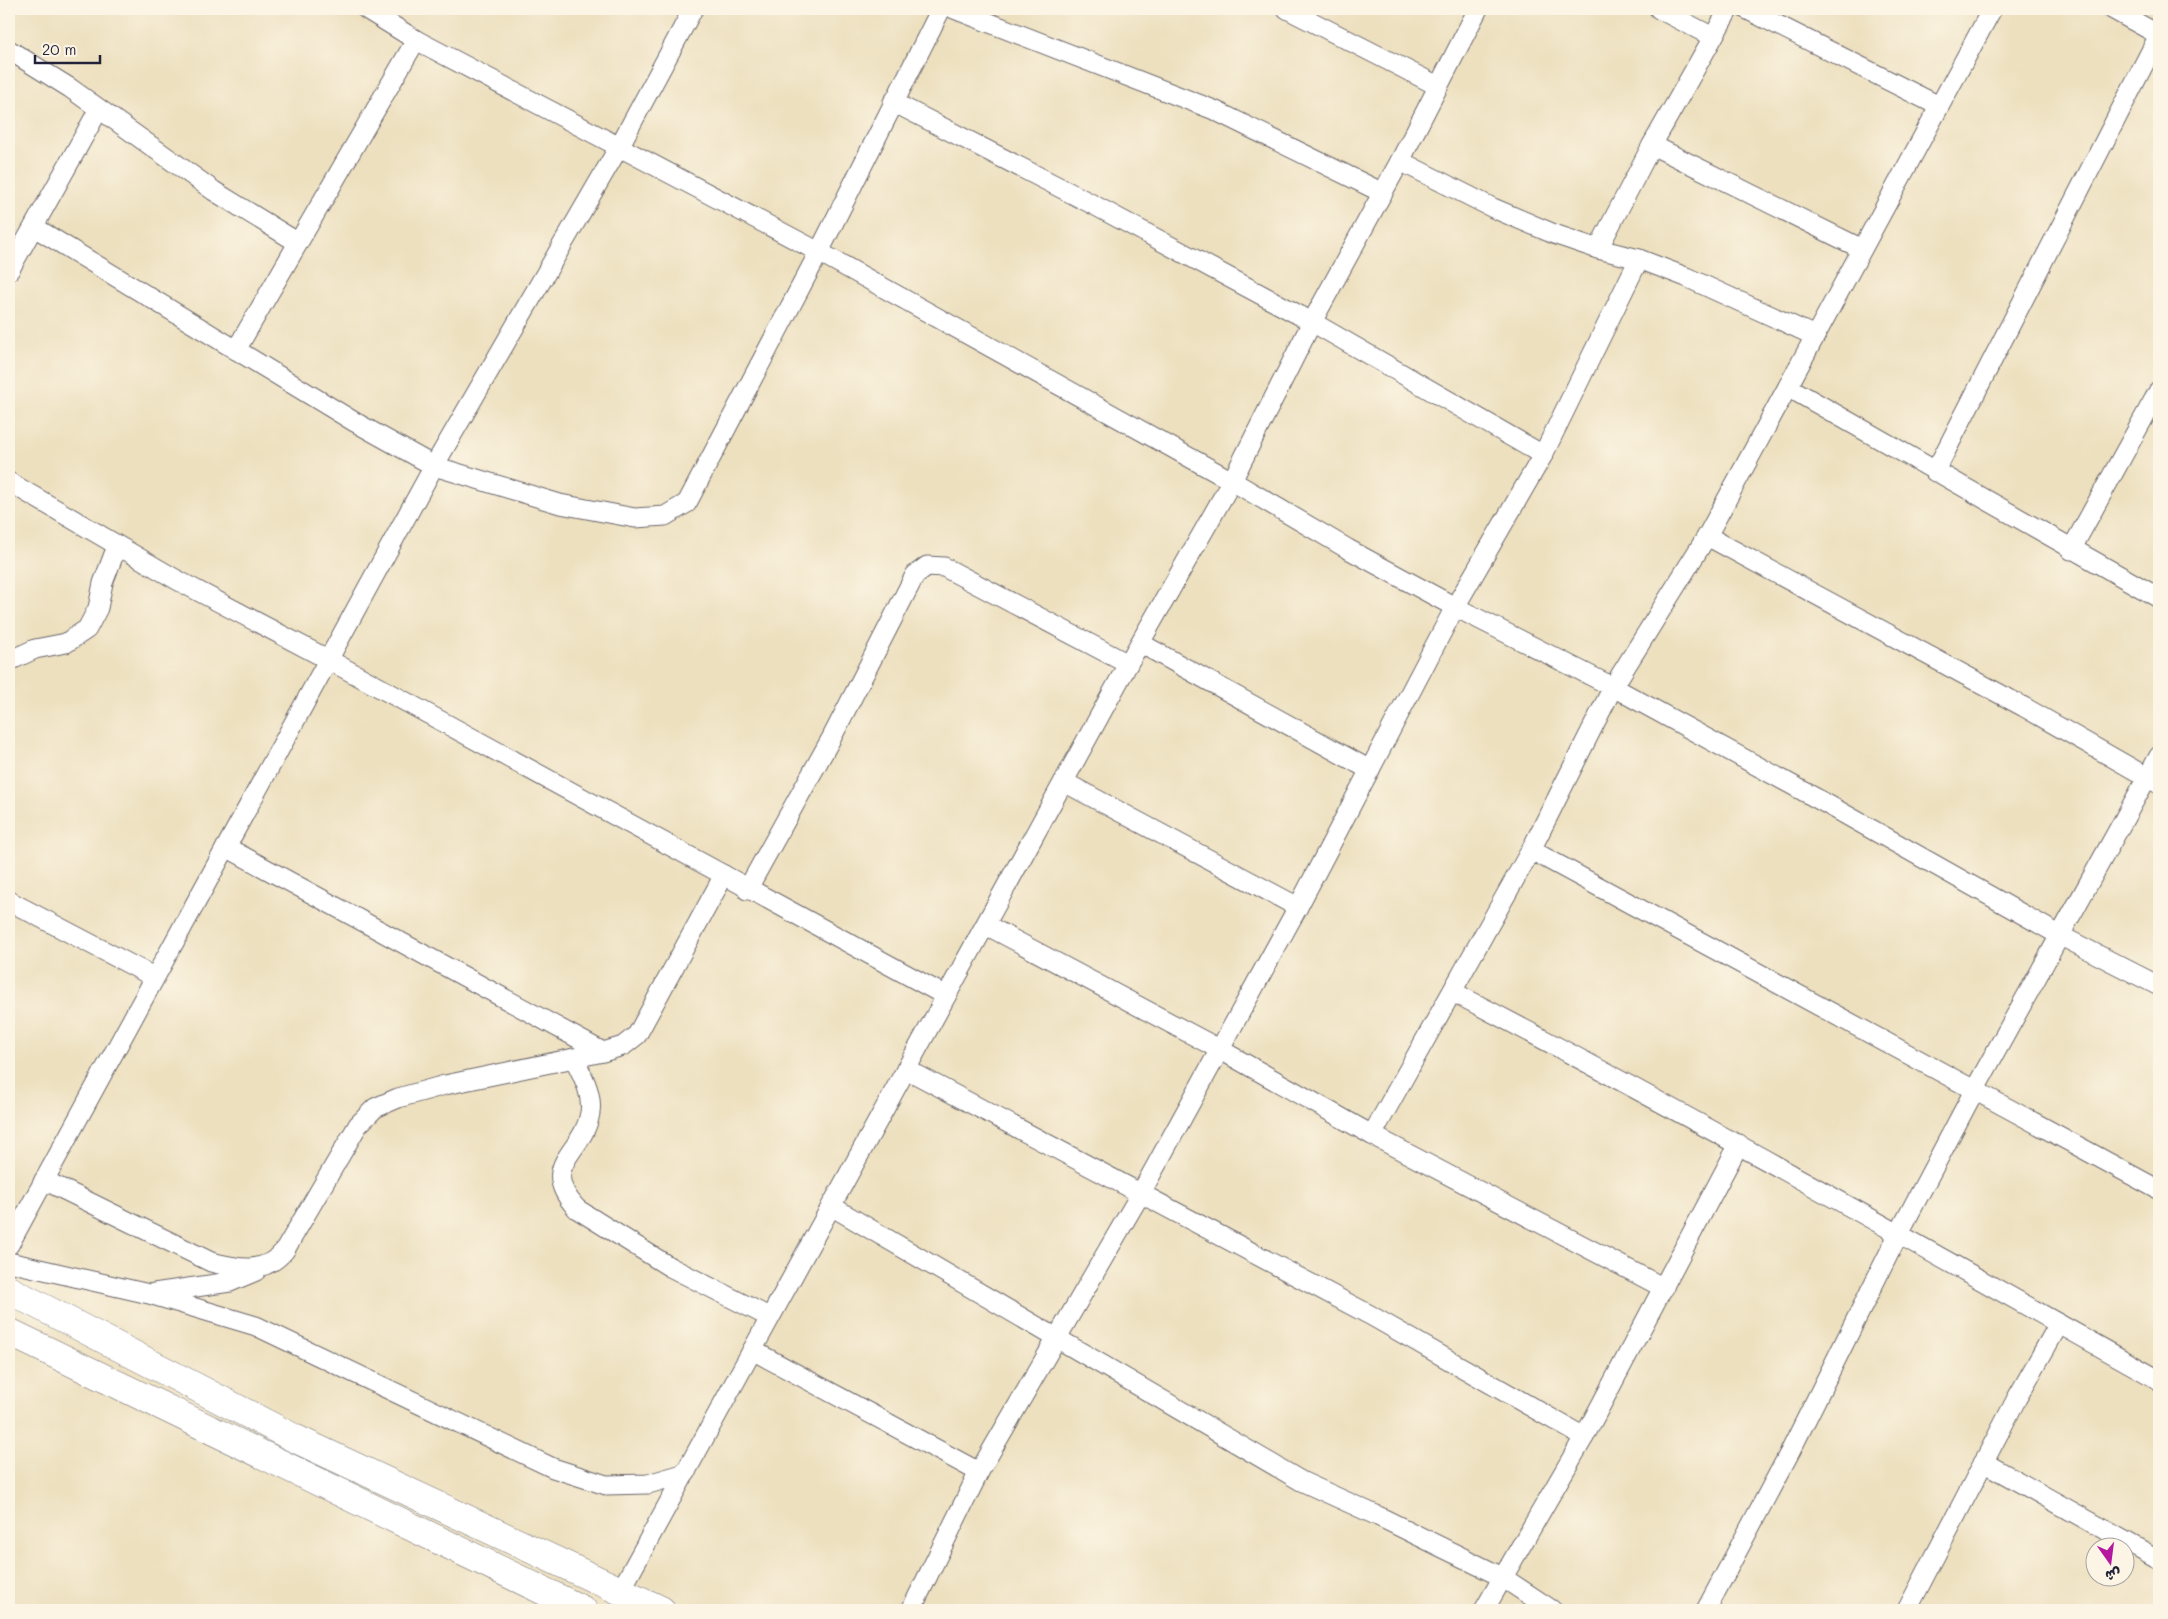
<svg xmlns="http://www.w3.org/2000/svg" width="2168" height="1619" font-family="Mali,'Playpen Sans Arabic',sans-serif">
<style>
.lines{fill:none;stroke-linecap:round;stroke-linejoin:round}
.street-casing{stroke:#696469;stroke-width:21}
.secondary-casing{stroke:#696469;stroke-width:29}
.street{stroke:#fff;stroke-width:19}
.secondary{stroke:#fff;stroke-width:28}
</style>
<rect width="100%" height="100%" fill="#fcf5e5"/>
<filter id="ink" filterUnits="userSpaceOnUse"><feTurbulence type="fractalNoise" baseFrequency=".02" numOctaves="2"/><feDisplacementMap in="SourceGraphic" scale="10" xChannelSelector="R" yChannelSelector="G"/><feConvolveMatrix kernelMatrix="1 2 1 2 8 2 1 2 1" color-interpolation-filters="sRGB"/></filter>
<filter id="wash" filterUnits="userSpaceOnUse"><feTurbulence type="fractalNoise" baseFrequency=".0096" numOctaves="4" result="noise"/><feDisplacementMap in="SourceGraphic" scale="20" xChannelSelector="R" yChannelSelector="G"/><feGaussianBlur stdDeviation="1.12" result="paint"/><feColorMatrix in="noise" values="0 0 0 0 0 0 0 0 0 0 0 0 0 0 0 0 0 1.4 0 .05"/><feComposite in="paint" operator="in"/></filter>
<g filter="url(#wash)">
<rect width="100%" height="100%" fill="#ede0bf"/>
</g>
<g filter="url(#ink)">
<g class="lines">
<defs>
<g id="street">
<polyline points="366,9 416,40 819,252 1232,481 1348,549 1455,607 1613,687 1825,803 2061,936 2159,986"/>
<polyline points="954,9 1214,110 1383,193"/>
<polyline points="1287,9 1438,86"/>
<polyline points="1659,9 1713,37"/>
<polyline points="1746,9 1939,106"/>
<polyline points="2112,9 2159,35"/>
<polyline points="9,50 70,88 214,191 297,242"/>
<polyline points="893,102 1092,204 1312,322 1543,455"/>
<polyline points="1652,145 1862,249"/>
<polyline points="1400,161 1493,208 1554,234 1598,249 1639,259 1686,277 1815,336"/>
<polyline points="34,227 353,421 434,466 560,504 635,518 665,516 687,503 819,252 941,9"/>
<polyline points="1598,249 1652,145 1729,9"/>
<polyline points="9,271 99,109"/>
<polyline points="236,350 416,40"/>
<polyline points="1788,387 2159,598"/>
<polyline points="1935,472 2159,35"/>
<polyline points="9,482 177,580 329,660 946,996"/>
<polyline points="1707,536 2024,707 2159,784"/>
<polyline points="2071,550 2159,390"/>
<polyline points="1140,643 1370,770"/>
<polyline points="9,661 35,649 66,643 87,629 98,608 103,583 117,546"/>
<polyline points="1064,782 1298,907"/>
<polyline points="226,847 603,1052"/>
<polyline points="1531,850 2159,1190"/>
<polyline points="747,890 832,737 915,575 927,566 944,567 1128,664"/>
<polyline points="9,901 154,977"/>
<polyline points="986,925 1219,1049 1372,1135 1664,1288"/>
<path d="M 1453,992 C 1692,1116 1925,1249 2159,1380"/>
<path d="M 574,1058 C 582,1075 593,1093 590,1113 C 584,1154 536,1164 577,1209 L 670,1267 L 769,1317"/>
<polyline points="906,1069 1370,1315 1584,1437"/>
<polyline points="1372,1135 1531,850 1613,687 1707,536 1992,9"/>
<path d="M 44,1180 L 211,1262 C 238,1269 265,1275 285,1250 L 358,1125 L 375,1108 L 398,1098 L 445,1085 L 603,1052 L 623,1046 L 637,1035 L 724,875"/>
<polyline points="831,1206 1301,1481 1378,1516 1502,1577 1552,1610"/>
<polyline points="9,1245 434,466 619,147 693,9"/>
<polyline points="9,1262 149,1294 256,1326 553,1468 606,1485 648,1484 686,1473"/>
<polyline points="154,1293 230,1282 256,1271"/>
<polyline points="752,1350 979,1472"/>
<polyline points="1983,1462 2159,1560"/>
<polyline points="621,1590 1128,664 1232,481 1312,322 1400,161 1478,9"/>
<polyline points="911,1610 979,1472 1141,1193 1298,907 1455,607 1543,455 1639,259"/>
<polyline points="1484,1610 1584,1437 1739,1144"/>
<polyline points="1706,1610 1791,1450 1899,1233 1974,1091 2159,756"/>
<polyline points="1907,1610 2017,1398 2059,1324"/>
</g>
<g id="secondary">
<polyline points="9,1290 294,1438 661,1610"/>
<polyline points="9,1332 583,1610"/>
</g>
</defs>
<use href="#street" class="street-casing"/>
<use href="#secondary" class="secondary-casing"/>
<use href="#street" class="street"/>
<use href="#secondary" class="secondary"/>
</g>
</g>
<rect width="2168" height="1619" fill="none" stroke="#fcf5e5" stroke-width="30"/>
<g transform="translate(2110 1562) rotate(166)"><circle r="24" fill="#fcf5e5" stroke="#a5a1a1"/>
<path d="M0-4L9 19L0 12L-9 19Z" fill="#b5179e"/>
<text y="-8" font-size="14" font-weight="bold" text-anchor="middle" fill="#22223b">ش</text>
</g>
<path d="M35 55v8h65v-8" fill="none" stroke="#22223b" stroke-width="2.5"/>
<text x="42" y="55" font-size="15" fill="#22223b" stroke="#fcf5e5" stroke-width="4" paint-order="stroke">20 m</text>
</svg>
